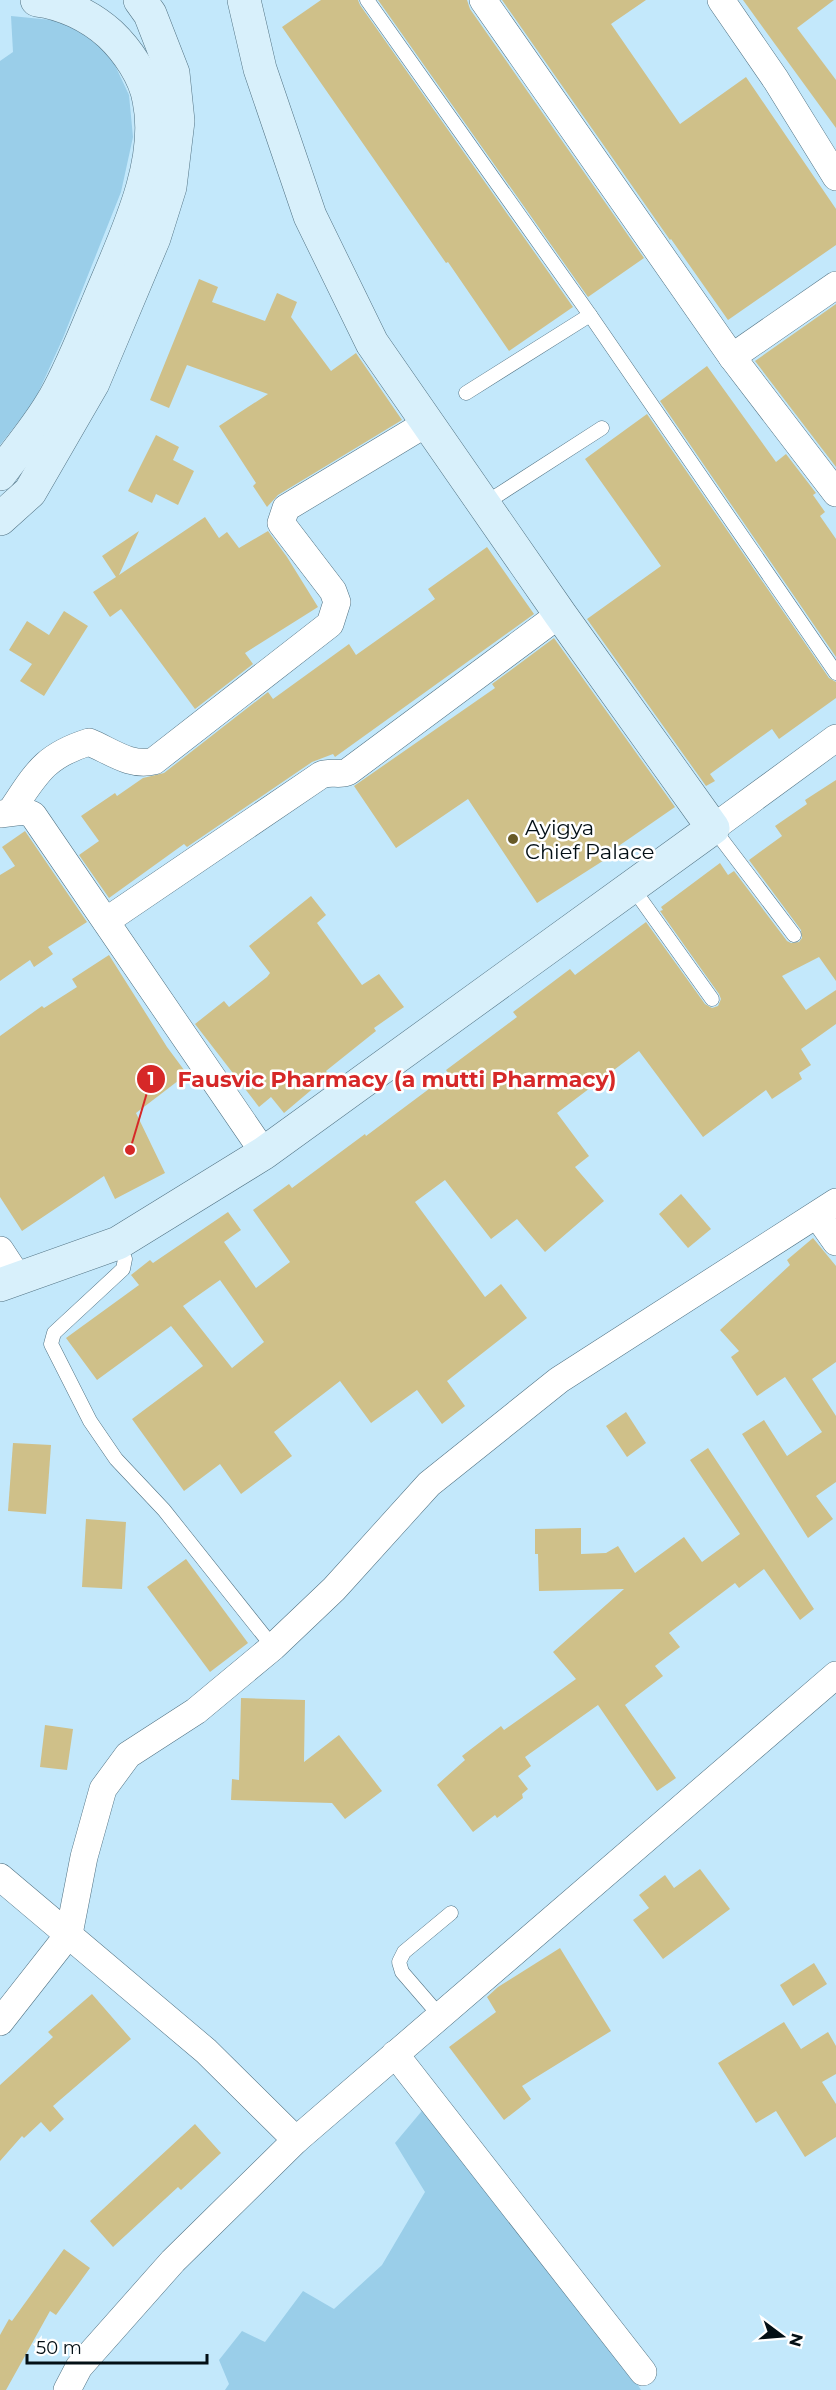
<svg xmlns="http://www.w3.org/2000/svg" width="836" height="2390" font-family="Montserrat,sans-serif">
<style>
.green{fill:#9acee9}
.building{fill:#cfc089;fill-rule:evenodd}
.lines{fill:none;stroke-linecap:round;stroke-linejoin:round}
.lane-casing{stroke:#527384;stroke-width:15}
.street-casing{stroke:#527384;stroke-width:28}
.secondary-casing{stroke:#527384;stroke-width:34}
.lane{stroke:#fff;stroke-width:14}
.street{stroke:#fff;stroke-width:27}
.secondary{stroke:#d8f0fb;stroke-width:33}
.poi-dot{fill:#685a27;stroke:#fff;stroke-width:2}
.labels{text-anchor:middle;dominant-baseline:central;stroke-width:5;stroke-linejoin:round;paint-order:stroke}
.poi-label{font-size:21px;fill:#030f15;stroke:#fff;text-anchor:start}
.leader{fill:none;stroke:#d62828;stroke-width:2}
.callout-dot{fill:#d62828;stroke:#fff;stroke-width:2}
.mark-label{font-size:18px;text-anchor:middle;font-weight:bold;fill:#fff}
.callout-label{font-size:22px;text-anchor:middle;font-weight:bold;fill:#d62828;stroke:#fff;stroke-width:5;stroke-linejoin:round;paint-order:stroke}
</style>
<rect width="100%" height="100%" fill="#c3e8fb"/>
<g class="green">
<polygon points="11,16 62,21 88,33 113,61 129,95 133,137 121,192 63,338 34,402 0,445 0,61 13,52"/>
<polygon points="426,2106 605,2333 641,2390 225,2390 229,2384 219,2360 242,2331 265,2342 303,2291 334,2309 382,2265 425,2192 395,2143"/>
</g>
<g class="building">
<polygon points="321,0 358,0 360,5 573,307 509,351 448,262 446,263 282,27"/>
<polygon points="378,0 467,0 470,9 644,258 588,297"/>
<polygon points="502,0 646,0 611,24 680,124 746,77 836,209 836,245 728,320 671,239 670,240"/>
<polygon points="743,0 834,0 797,28 836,80 836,128"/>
<polygon points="199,279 218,287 212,302 265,321 277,293 297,302 291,317 331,371 356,353 402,420 278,495 267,507 253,486 256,483 219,426 268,394 187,365 169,408 150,400"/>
<polygon points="836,304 836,467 755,361"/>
<polygon points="707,366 776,462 786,454 816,493 813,495 825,512 820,516 836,539 836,657 660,401"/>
<polygon points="647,414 829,678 836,682 836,698 779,739 772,729 710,774 715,781 706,786 587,619 661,566 585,459"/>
<polygon points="156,435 179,447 173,460 194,471 178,505 156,494 152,503 128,491"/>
<polygon points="205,517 219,538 227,532 239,548 268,531 287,557 318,607 245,653 253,664 195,709 121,609 110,617 93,592 116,577 102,556 139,531 119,575"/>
<polygon points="487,547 534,614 335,757 333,754 312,762 187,847 184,844 109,898 79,855 99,841 81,816 115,793 117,796 143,778 164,773 268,692 273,699 349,644 356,655 435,599 428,589"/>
<polygon points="64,611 88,626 44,696 20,681 32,664 9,650 27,621 49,635"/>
<polygon points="554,638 675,807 607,854 609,857 537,903 468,799 396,848 354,786 495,688 492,684"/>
<path d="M 836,780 L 836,981 L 819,957 L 782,976 L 806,1010 L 836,990 L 836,1024 L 801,1049 L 811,1065 L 799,1073 L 802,1079 L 772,1099 L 766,1090 L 703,1137 L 639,1051 L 557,1113 L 589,1156 L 575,1167 L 604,1201 L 545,1252 L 517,1219 L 491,1239 L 445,1180 L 415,1202 L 485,1297 L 501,1284 L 527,1318 L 447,1381 L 465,1406 L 442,1424 L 417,1390 L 371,1423 L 340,1381 L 274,1432 L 292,1456 L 241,1494 L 220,1464 L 184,1491 L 132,1419 L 203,1366 L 171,1326 L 97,1380 L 66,1338 L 139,1285 L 131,1275 L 150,1260 L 153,1263 L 228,1212 L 241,1230 L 224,1242 L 256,1288 L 290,1262 L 253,1210 L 289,1184 L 292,1188 L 365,1134 L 366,1136 L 449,1074 L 446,1070 L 517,1017 L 513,1012 L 570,969 L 575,975 L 646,922 L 705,1004 L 712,1008 L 718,1006 L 721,999 L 719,994 L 660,911 L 663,910 L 661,907 L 720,863 L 728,875 L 734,871 L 787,941 L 791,943 L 799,942 L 802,938 L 801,930 L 749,860 L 782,836 L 775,826 L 807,804 L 805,800 ZM 220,1280 L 264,1342 L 232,1368 L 183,1306 Z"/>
<polygon points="25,831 87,922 48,947 53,954 34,967 30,960 0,981 0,875 15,866 2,847"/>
<polygon points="311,896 326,915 317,923 362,985 379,974 404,1007 374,1028 376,1031 326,1071 329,1075 284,1113 271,1097 259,1107 195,1024 224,1001 229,1007 267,977 270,973 249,946"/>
<polygon points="109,955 167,1047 187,1074 136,1113 165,1173 115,1199 104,1176 22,1231 0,1197 0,1036 42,1006 44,1008 77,987 72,979"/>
<polygon points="681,1194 711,1229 688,1248 659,1214"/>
<polygon points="813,1238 836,1266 836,1362 812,1379 836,1416 836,1482 816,1496 833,1519 808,1538 742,1434 764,1420 787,1456 822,1432 785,1377 757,1396 731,1357 739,1351 720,1330 790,1265 787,1260"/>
<polygon points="626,1412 646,1443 627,1457 606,1426"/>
<polygon points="13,1443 51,1445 46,1514 8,1511"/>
<polygon points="708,1448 814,1609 800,1620 764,1569 739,1588 735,1583 669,1633 680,1647 655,1666 663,1676 625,1705 676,1778 657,1791 598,1705 525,1757 531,1766 518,1776 528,1789 522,1794 523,1798 497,1818 495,1815 473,1832 437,1785 465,1760 462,1756 501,1726 504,1730 576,1679 553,1652 624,1589 539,1591 538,1554 535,1554 535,1529 581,1528 581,1554 606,1553 618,1546 635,1573 684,1537 702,1562 740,1534 690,1460"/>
<polygon points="86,1519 126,1522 122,1589 82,1587"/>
<polygon points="186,1559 248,1643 210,1672 147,1587"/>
<polygon points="241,1698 305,1700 304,1762 339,1735 382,1791 345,1819 332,1803 231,1800 232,1779 239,1780"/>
<polygon points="45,1725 73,1729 67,1770 40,1767"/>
<polygon points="700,1869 730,1909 663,1959 633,1920 649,1908 639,1895 665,1875 674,1888"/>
<polygon points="560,1948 611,2031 522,2086 531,2099 504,2120 449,2047 496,2012 487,1997 498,1987"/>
<polygon points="814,1963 827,1984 793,2006 780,1985"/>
<polygon points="92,1994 131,2039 53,2106 64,2119 50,2132 41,2122 24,2138 22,2136 0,2161 0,2085 53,2037 48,2032"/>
<polygon points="784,2022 801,2049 828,2032 836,2046 836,2074 822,2082 836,2104 836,2137 805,2157 776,2111 756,2123 718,2063"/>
<polygon points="195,2124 221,2153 181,2190 178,2187 113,2247 90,2221"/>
<polygon points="64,2249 90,2268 56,2315 50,2311 6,2390 0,2390 0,2335 9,2319 12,2321"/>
</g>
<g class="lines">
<defs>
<g id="lane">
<polyline points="367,0 590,315 836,673"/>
<polyline points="466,393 590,315"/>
<polyline points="484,504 602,428"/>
<polyline points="713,828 794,935"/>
<polyline points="632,887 712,999"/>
<polyline points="118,1243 125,1259 123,1269 54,1333 51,1344 90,1421 116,1459 164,1510 273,1647"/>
<polyline points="440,2016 402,1972 399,1962 404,1952 451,1913"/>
</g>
<g id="street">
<polyline points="483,0 732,357 836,493"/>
<polyline points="721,0 776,80 836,177"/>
<polyline points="732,357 836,285"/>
<path d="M 11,811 C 36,774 44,756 89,742 C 111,751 130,767 154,761 L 330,624 L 337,602 L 333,591 L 281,523 L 286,508 L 427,423"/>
<polyline points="0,814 24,811 33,815 264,1153"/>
<polyline points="713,828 836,738"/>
<path d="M 106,921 L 321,775 C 330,771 342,776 349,771 L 560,614"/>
<polyline points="817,1215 836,1242"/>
<polyline points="0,1250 19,1279"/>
<polyline points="0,1877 206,2051 296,2140"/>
<polyline points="0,2022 69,1934 84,1857 103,1789 128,1755 196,1711 273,1647 334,1589 429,1484 559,1380 836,1202"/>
<polyline points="395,2054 643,2372"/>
<polyline points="67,2390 79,2367 173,2261 296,2140 836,1675"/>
</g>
<g id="secondary">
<path d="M 0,474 C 17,451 36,429 51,404 C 68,377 84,335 97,305 C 121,245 163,166 149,100 C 145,76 127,50 110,34 C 90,16 63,3 37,0"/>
<polyline points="0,519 30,492 93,383 154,238 170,187 178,121 173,73 150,14 140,0"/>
<polyline points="0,1285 118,1243 264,1153 713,828 560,614 372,343 310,216 260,69 244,0"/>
</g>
</defs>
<use href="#lane" class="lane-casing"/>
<use href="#street" class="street-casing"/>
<use href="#secondary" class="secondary-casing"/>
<use href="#lane" class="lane"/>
<use href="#street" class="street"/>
<use href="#secondary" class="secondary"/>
</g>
<circle class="poi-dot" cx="513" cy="839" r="6"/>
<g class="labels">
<g class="poi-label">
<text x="525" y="827">Ayigya<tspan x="525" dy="24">Chief Palace</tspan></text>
</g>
</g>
<path class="leader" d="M130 1150L151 1079"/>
<g class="callout-dot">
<circle cx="130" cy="1150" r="6"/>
<circle cx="151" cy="1079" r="15"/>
</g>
<g class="mark-label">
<text x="151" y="1085">1</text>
</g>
<g class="callout-label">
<text x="397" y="1087">Fausvic Pharmacy (a mutti Pharmacy)</text>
</g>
<g transform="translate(782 2336) rotate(106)" stroke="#ffffff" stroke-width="4.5" paint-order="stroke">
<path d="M0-4.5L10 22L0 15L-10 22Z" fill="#030f15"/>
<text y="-9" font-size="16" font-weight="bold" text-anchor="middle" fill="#030f15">N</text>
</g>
<path d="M27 2354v9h180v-9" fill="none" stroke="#030f15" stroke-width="3"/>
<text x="36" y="2354" font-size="18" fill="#030f15" stroke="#ffffff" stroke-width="4.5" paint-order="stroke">50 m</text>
</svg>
